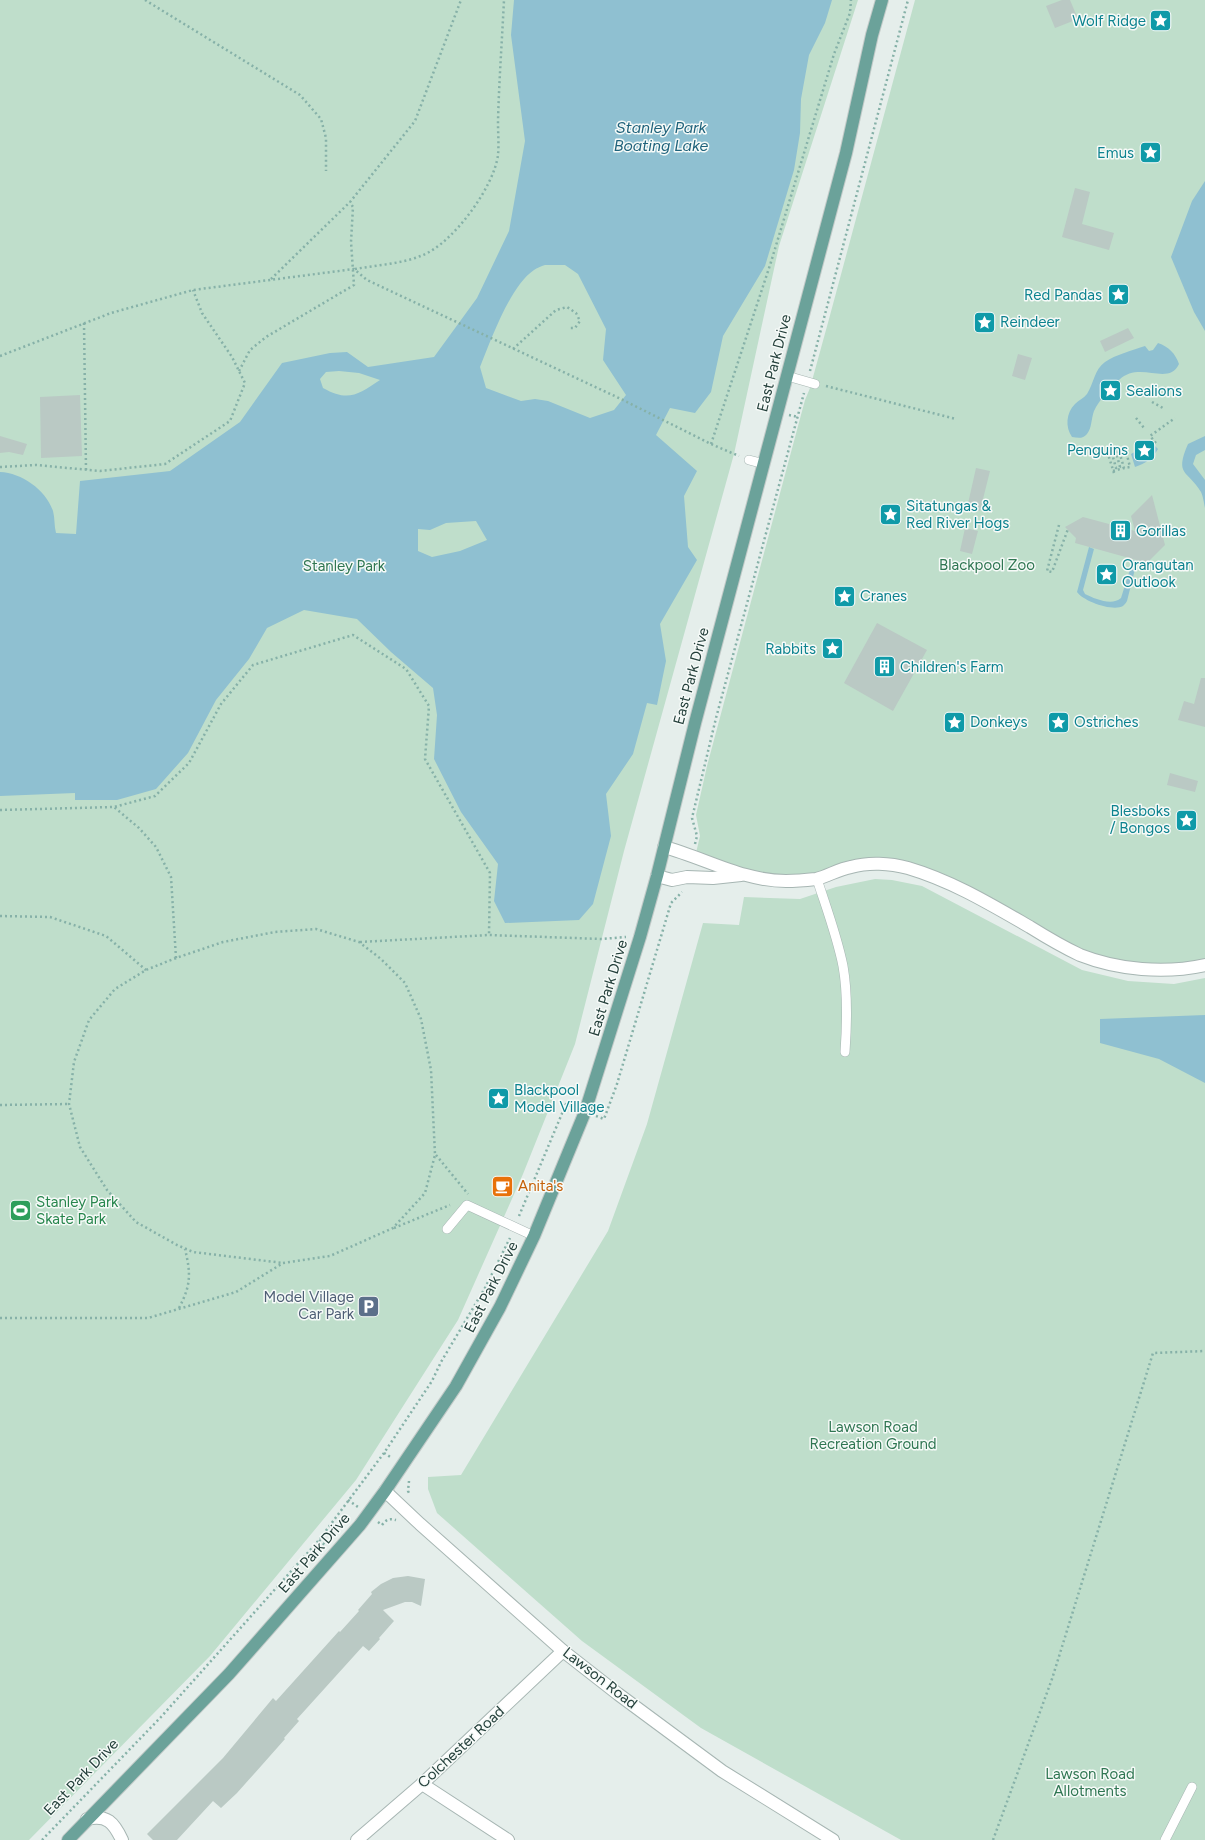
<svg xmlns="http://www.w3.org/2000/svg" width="1205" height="1840" font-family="Figtree,sans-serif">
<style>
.green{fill:#bfdecb}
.water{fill:#8fc0d1;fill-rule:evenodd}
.building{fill:#bac9c4}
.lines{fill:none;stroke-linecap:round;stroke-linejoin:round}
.service-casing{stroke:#a7b6b3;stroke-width:10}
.minor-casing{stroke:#a7b6b3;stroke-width:14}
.primary-casing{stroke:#c2cac8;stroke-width:14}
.path{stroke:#86b1a8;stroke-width:2.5;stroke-dasharray:2 3;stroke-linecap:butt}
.service{stroke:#fff;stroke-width:9}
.minor{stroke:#fff;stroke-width:12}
.primary{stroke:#6ba29a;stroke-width:12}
.labels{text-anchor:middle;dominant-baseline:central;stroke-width:3;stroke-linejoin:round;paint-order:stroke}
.culture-label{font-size:15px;fill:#0d838f;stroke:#f6faf8;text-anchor:start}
.street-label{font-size:15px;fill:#24403b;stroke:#f6faf8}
.park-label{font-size:15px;fill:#2f7652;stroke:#f6faf8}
.food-label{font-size:15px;fill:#c56008;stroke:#f6faf8;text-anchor:start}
.leisure-label{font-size:15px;fill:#27864d;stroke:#f6faf8;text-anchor:start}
.service-label{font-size:15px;fill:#4e5e75;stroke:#f6faf8;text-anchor:end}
.water-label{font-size:16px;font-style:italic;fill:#1f627b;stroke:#f6faf8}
</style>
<rect width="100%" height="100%" fill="#e5eeeb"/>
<g class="green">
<polygon points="0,0 858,0 779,246 734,454 624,851 575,1044 523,1174 458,1320 356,1480 210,1656 29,1840 0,1840"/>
<polygon points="915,0 1205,0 1205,965 1110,963 969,892 878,864 785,881 695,857 700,836 696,815 707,766 805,400 810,388 829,319"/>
<polygon points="875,879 892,880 922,886 1082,970 1128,981 1174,984 1205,978 1205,1840 901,1840 701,1728 582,1641 437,1513 428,1489 428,1477 461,1475 608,1231 647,1124 703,923 739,925 744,897 800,899 836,887"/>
</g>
<g class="water">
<path d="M 514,0 L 832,0 L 825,23 L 809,55 L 801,99 L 800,133 L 794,170 L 765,266 L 723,336 L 711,392 L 695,413 L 670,408 L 656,435 L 697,471 L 684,496 L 688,547 L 697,560 L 660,624 L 666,661 L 657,705 L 647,703 L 633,754 L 606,794 L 611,836 L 593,904 L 579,920 L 505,923 L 494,901 L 498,864 L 461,812 L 434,759 L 437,715 L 433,688 L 391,652 L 357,619 L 304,610 L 267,628 L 249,659 L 216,700 L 188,753 L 156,789 L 117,800 L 75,800 L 75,793 L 0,796 L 0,472 C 22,473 46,490 53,511 C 55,518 54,526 56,533 L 76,534 L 80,481 L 170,471 L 240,422 L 282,363 L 330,353 L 347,352 L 368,367 L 434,357 L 477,298 L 509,231 L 525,141 L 511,35 ZM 545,265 L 565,265 L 578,274 L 606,329 L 603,360 L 626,395 L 614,410 L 590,418 L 548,401 L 535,399 L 521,401 L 486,388 L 480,367 C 491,340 510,286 534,270 C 537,268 541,266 545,265 ZM 339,371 L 359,373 L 380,380 C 358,395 348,402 323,388 L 320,379 L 326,372 ZM 476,521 L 487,540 L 460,551 L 432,557 L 418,551 L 418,529 L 430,530 L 446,523 Z"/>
<polygon points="1205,181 1205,331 1194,312 1171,257 1192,201"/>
<path d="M 1158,343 C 1169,347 1175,353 1179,364 C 1168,387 1140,360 1119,380 C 1110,388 1099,400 1094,411 C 1091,419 1092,428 1087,434 C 1083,439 1078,438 1072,437 C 1065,427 1066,413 1075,404 C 1079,400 1084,398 1087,394 C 1094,383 1094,370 1105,362 C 1115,355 1133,350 1145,346 L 1149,351 L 1153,350 Z"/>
<path d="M 1205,436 L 1205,450 L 1196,455 L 1193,464 L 1205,480 L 1205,508 C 1204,503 1203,496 1201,492 C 1188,470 1174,476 1188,444 Z"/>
<path d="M 1150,441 L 1158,449 C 1152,459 1146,463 1135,467 L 1131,454 L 1140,449 Z"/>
<path d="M 1089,547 L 1094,549 L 1083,590 L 1085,594 C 1095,599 1112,606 1121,598 L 1133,560 L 1137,561 L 1127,601 C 1126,603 1124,605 1123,606 C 1113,612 1083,601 1077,592 Z"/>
<polygon points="1205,1015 1205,1083 1159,1059 1100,1043 1100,1019"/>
</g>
<g class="building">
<polygon points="1062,0 1070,0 1078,19 1055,28 1046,6"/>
<polygon points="1075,188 1090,192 1082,224 1114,233 1109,250 1062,237"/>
<polygon points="1128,328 1134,338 1105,352 1100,341"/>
<polygon points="1018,354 1032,358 1025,380 1012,376"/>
<polygon points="80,395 82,456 41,458 40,397"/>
<polygon points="0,436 27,444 23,455 9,452 0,453"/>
<polygon points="976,468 990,471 980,511 967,508"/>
<polygon points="1152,495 1165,545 1147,563 1075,543 1076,538 1065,527 1083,517 1135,531 1131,516"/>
<polygon points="965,528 978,531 972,554 960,551"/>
<polygon points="877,623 927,650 893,711 844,683"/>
<polygon points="1201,678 1205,678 1205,727 1178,720 1184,701 1194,704"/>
<polygon points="1170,773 1198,781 1195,792 1167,785"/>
<polygon points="408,1576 425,1579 421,1606 412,1602 405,1602 383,1610 394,1621 379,1638 380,1639 369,1651 363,1646 297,1719 299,1721 284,1738 285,1739 237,1793 221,1808 213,1801 177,1840 153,1840 147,1834 223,1758 273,1698 276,1701 339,1631 340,1632 359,1611 358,1610 372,1594 371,1592 381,1584 393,1578"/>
</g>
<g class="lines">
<defs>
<g id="service">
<polyline points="787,376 815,384"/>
<polyline points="749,460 764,464"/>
<path d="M 817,879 C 826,907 837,936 843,966 C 848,994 847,1024 845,1052"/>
<polyline points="447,1229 467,1205 534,1236"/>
<polyline points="1165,1840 1192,1787"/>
</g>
<g id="minor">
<path d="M 664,847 C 705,858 743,881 786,881 C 796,881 807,880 816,879 C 828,876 839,869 851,867 C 868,862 890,863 908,868 C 952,881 990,904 1030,927 C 1046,937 1063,947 1080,955 C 1118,970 1165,974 1205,965"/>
<polyline points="657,876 672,880 687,877 713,878 741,875"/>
<polyline points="385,1491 420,1524 563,1651 618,1694 722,1771 833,1840"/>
<polyline points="422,1784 508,1840"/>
<path d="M 87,1819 C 107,1814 114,1823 122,1840"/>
<polyline points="357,1840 422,1784 563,1651"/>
</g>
<polyline id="primary" points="68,1840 229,1674 360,1525 385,1491 456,1386 500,1307 534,1236 585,1112 640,937 657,876 695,723 846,153 872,35 882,0"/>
</defs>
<use href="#service" class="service-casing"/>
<use href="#minor" class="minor-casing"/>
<use href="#primary" class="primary-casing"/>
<g class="path">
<polyline points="145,0 300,95 321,119 326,138 326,171"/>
<path d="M 355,269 C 377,265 402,264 423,255 C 453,243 494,187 498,155 C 499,144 498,133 498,122 C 499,81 502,41 504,0"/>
<polyline points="271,279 350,202 415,121 461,0"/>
<polyline points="84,323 86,470"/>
<polyline points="513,349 556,310 567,307 576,313 580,321 575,328 569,328"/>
<polyline points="0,356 111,313 193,290 354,269 367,280 621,399 711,444 739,456"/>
<polyline points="239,371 250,350 266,337 354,285 351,242 353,207 350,202"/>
<polyline points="810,371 908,0"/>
<polyline points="826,386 956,419"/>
<polyline points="1152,402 1163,408"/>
<polyline points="789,415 798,417"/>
<polyline points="1136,418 1144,428"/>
<polyline points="1156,443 1150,436 1175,418"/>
<polyline points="711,444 771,262 834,54 850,13 851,0"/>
<polyline points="0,467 36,465 100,471 165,464 230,421 245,383 232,357 202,313 193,290"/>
<polyline points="1113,471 1124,468"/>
<polyline points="1114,473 1107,451 1111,450 1116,468 1120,467 1116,452 1119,451 1124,468 1130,467 1126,451"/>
<polyline points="1059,525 1047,571 1052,572 1068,529"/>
<polyline points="0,810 114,807 155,796 189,763 221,704 253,665 353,635 406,669 429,706 425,759 490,873 489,935"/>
<polyline points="695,844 697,836 692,818 716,718 804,393"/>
<polyline points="0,916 50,917 106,936 146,970"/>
<polyline points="360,942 489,935 602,939 626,937"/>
<polyline points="176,958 146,970 115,989 89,1020 74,1062 69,1104 80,1147 107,1190 136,1222 177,1245 193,1252 283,1263"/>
<polyline points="0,1105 69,1104"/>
<polyline points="596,1116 604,1119 617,1084 671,903 682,892"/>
<polyline points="436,1155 468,1194"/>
<polyline points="519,1216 566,1104 573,1107"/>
<polyline points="394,1228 450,1205"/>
<path d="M 179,1308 C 191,1285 191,1274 185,1249"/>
<polyline points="0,1318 148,1318 236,1292 283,1263 330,1256 393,1228 425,1193 435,1155 431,1070 421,1019 405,983 381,959 359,942 316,929 275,932 223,942 176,958 171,877 156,847 139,828 114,807"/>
<polyline points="384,1453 392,1458"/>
<polyline points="409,1481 408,1491 410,1495"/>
<polyline points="348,1500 358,1507"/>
<path d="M 378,1522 L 382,1525 C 386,1520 389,1518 396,1520"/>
<polyline points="319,1540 326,1546"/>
<polyline points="42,1840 161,1717 319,1540 384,1453 432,1381 441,1362 485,1288 510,1238"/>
<polyline points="993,1840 1052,1679 1153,1353 1205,1351"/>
</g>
<use href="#service" class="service"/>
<use href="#minor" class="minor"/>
<use href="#primary" class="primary"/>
</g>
<defs>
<symbol id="sight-square" viewBox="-11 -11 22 22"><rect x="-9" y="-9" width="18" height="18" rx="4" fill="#0f9aa8" stroke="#f6faf8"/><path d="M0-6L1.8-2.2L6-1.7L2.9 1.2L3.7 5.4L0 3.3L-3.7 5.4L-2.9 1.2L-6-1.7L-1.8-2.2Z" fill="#fff"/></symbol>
<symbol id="building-square" viewBox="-11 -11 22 22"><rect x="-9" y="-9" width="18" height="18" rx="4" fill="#0f9aa8" stroke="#f6faf8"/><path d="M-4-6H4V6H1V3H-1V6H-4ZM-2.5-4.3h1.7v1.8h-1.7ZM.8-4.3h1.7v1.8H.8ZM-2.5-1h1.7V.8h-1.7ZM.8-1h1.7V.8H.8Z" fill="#fff"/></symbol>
<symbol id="cafe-square" viewBox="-11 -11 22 22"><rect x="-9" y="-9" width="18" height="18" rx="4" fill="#e8710a" stroke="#f6faf8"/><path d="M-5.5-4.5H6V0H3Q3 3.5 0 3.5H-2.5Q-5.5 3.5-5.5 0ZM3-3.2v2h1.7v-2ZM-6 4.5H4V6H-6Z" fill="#fff"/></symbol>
<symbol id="stadium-square" viewBox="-11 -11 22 22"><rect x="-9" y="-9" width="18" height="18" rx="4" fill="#2e9e5b" stroke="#f6faf8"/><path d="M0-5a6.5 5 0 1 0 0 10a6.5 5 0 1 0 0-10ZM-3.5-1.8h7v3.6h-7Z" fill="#fff"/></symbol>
<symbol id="parking-square" viewBox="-11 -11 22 22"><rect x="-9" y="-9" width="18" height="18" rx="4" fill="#5c6f8a" stroke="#f6faf8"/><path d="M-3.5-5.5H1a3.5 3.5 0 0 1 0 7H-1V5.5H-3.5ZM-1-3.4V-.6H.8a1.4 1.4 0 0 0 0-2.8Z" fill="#fff"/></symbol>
</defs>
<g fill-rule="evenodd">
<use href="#sight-square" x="1148" y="8" width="25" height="25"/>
<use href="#sight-square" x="1138" y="140" width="25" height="25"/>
<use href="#sight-square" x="1106" y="282" width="25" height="25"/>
<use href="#sight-square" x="972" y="310" width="25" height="25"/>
<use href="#sight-square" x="1098" y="378" width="25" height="25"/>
<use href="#sight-square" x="1132" y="438" width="25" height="25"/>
<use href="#sight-square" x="878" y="502" width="25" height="25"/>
<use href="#building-square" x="1108" y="518" width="25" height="25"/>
<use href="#sight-square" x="1094" y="562" width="25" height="25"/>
<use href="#sight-square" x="832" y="584" width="25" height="25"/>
<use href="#sight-square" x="820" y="636" width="25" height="25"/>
<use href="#building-square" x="872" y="654" width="25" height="25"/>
<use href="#sight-square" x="942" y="710" width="25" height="25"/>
<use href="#sight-square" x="1046" y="710" width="25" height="25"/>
<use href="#sight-square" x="1174" y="808" width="25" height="25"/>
<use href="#sight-square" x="486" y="1086" width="25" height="25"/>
<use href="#cafe-square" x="490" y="1174" width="25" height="25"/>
<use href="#stadium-square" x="8" y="1198" width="25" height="25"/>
<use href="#parking-square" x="356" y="1294" width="25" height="25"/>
</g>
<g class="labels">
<g class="culture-label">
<text x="1146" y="21" text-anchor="end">Wolf Ridge</text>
<text x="1134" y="153" text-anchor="end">Emus</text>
<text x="1102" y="295" text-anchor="end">Red Pandas</text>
<text x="1000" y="322">Reindeer</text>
<text x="1126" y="391">Sealions</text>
<text x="1128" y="450" text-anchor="end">Penguins</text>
<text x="906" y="506">Sitatungas &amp;<tspan x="906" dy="17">Red River Hogs</tspan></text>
<text x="1136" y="531">Gorillas</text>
<text x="1122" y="565">Orangutan<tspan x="1122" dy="17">Outlook</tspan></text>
<text x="860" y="596">Cranes</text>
<text x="816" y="649" text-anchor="end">Rabbits</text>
<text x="900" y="667">Children's Farm</text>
<text x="970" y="722">Donkeys</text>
<text x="1074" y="722">Ostriches</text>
<text x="1170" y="811" text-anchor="end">Blesboks<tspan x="1170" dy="17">/ Bongos</tspan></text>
<text x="514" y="1090">Blackpool<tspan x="514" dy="17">Model Village</tspan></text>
</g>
<g class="street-label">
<text transform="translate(774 363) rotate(-76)">East Park Drive</text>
<text transform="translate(691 676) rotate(-75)">East Park Drive</text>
<text transform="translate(608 988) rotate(-73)">East Park Drive</text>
<text transform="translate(491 1287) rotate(-63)">East Park Drive</text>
<text transform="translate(314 1553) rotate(-49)">East Park Drive</text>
<text transform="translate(600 1678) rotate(38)">Lawson Road</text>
<text transform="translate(461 1747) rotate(-43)">Colchester Road</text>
<text transform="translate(81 1777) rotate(-46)">East Park Drive</text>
</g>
<g class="park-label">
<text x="987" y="565">Blackpool Zoo</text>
<text x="344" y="566">Stanley Park</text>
<text x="873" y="1427">Lawson Road<tspan x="873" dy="17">Recreation Ground</tspan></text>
<text x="1090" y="1774">Lawson Road<tspan x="1090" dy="17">Allotments</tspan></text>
</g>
<g class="food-label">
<text x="518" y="1186">Anita's</text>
</g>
<g class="leisure-label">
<text x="36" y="1202">Stanley Park<tspan x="36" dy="17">Skate Park</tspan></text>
</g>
<g class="service-label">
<text x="354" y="1297">Model Village<tspan x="354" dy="17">Car Park</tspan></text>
</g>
<g class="water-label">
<text x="661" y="127">Stanley Park<tspan x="661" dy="18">Boating Lake</tspan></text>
</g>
</g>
</svg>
